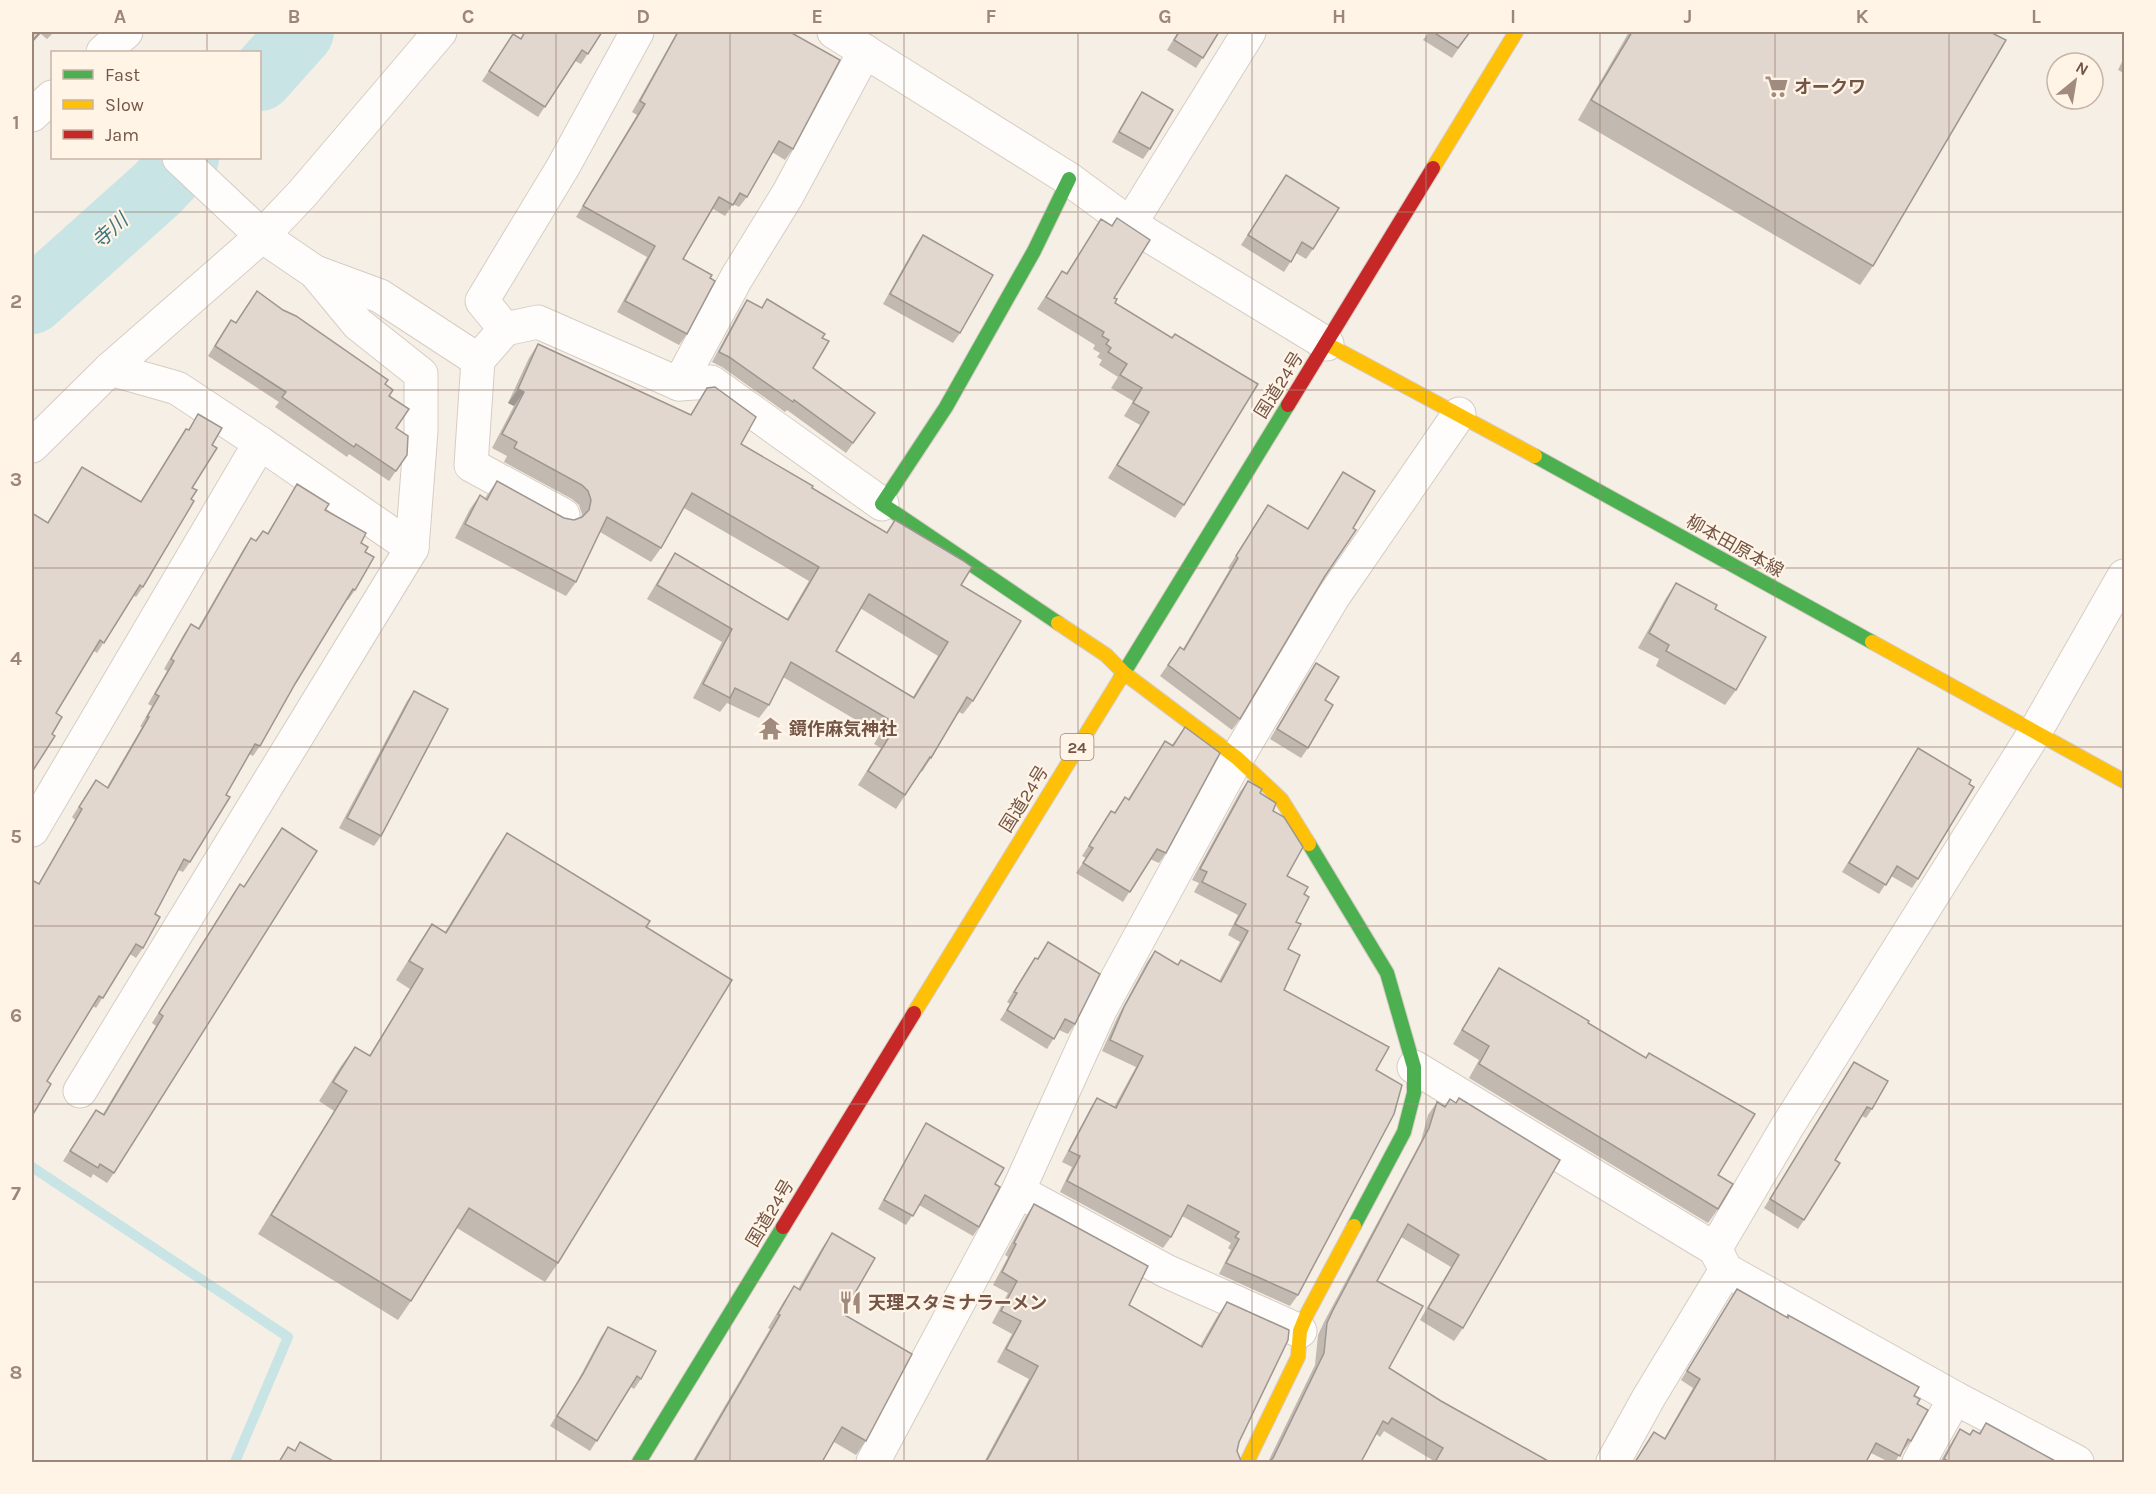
<svg xmlns="http://www.w3.org/2000/svg" width="2156" height="1494" font-family="Karla,'Noto Sans JP',sans-serif">
<style>
.lines{fill:none;stroke-linecap:round;stroke-linejoin:round}
.stream{stroke:#c8e4e5;stroke-width:10}
.river{stroke:#c8e4e5;stroke-width:66}
.street-casing{stroke:#d7ccc4;stroke-width:35}
.fast-casing{stroke:#d6cbc3;stroke-width:16}
.slow-casing{stroke:#d6cbc3;stroke-width:16}
.jam-casing{stroke:#d6cbc3;stroke-width:16}
.street{stroke:#fefdfb;stroke-width:33}
.fast{stroke:#4caf50;stroke-width:14}
.slow{stroke:#ffc107;stroke-width:14}
.jam{stroke:#c62828;stroke-width:14}
.wall{fill:#c2b9b1;fill-rule:evenodd}
.shaded-wall{fill:#9e9690}
.building{fill:#e2d7ce;stroke:#9e9690;stroke-width:1.5;fill-rule:evenodd}
.grid{fill:none;stroke:#9c8679;stroke-width:1.5;stroke-opacity:0.55}
.labels{text-anchor:middle;dominant-baseline:central;stroke-width:4.5;stroke-linejoin:round;paint-order:stroke}
.shield{fill:#fff4e6;stroke:#9d8577;stroke-width:1.5}
.shield-label{font-size:16px;font-weight:bold;fill:#735547}
.poi-label{font-size:18px;font-weight:bold;fill:#735547;stroke:#fff4e6;text-anchor:start}
.street-label{font-size:18px;fill:#735547;stroke:#fff4e6}
.water-label{font-size:20px;font-style:italic;fill:#3e7780;stroke:#fff4e6}
.neatline{fill:none;stroke:#9c8679;stroke-width:2}
.grid-label{font-size:20px;text-anchor:middle;font-weight:bold;fill:#9c8679}
</style>
<rect width="100%" height="100%" fill="#f6efe6"/>
<g class="lines">
<polyline class="stream" points="32,1167 288,1337 235,1462"/>
<g class="river">
<polyline points="260,78 301,32"/>
<polyline points="32,301 157,189 186,158"/>
</g>
<defs>
<g id="street">
<polyline points="834,32 1069,179 1130,224 1327,344"/>
<polyline points="103,52 126,32"/>
<polyline points="32,115 52,97"/>
<polyline points="179,158 262,236 315,272 380,296 478,360"/>
<polyline points="1130,224 1249,32"/>
<polyline points="505,329 482,301 563,167 637,32"/>
<polyline points="679,384 737,277 788,194 865,51"/>
<polyline points="260,443 412,548"/>
<polyline points="32,446 110,369 262,236 302,194 440,32"/>
<polyline points="563,515 471,465 478,360 505,329 538,322 679,384 711,382 882,504"/>
<polyline points="32,830 260,443 177,388 110,369"/>
<polyline points="1414,1067 1715,1249 1726,1270 1955,1398 2077,1462"/>
<polyline points="80,1091 412,548 421,431 421,374 358,324 315,272"/>
<polyline points="1018,1191 1166,1271 1300,1331"/>
<polyline points="1715,1249 1787,1127 2035,732 2124,576"/>
<polyline points="873,1462 1018,1191 1100,1010 1237,758 1333,597 1459,414"/>
<polyline points="1613,1462 1649,1397 1726,1270"/>
<polyline points="1919,1462 1955,1398"/>
</g>
<g id="fast">
<polyline points="1535,456 1872,642"/>
<polyline points="1058,623 882,504 946,407 1034,251 1069,179"/>
<polyline points="1120,679 1288,405"/>
<polyline points="1309,844 1387,973 1414,1067 1414,1093 1404,1132 1354,1226"/>
<polyline points="639,1462 783,1227"/>
</g>
<g id="slow">
<polyline points="1433,168 1516,32"/>
<polyline points="1327,344 1535,456"/>
<polyline points="1058,623 1106,655 1124,673 1237,758 1281,799 1309,844"/>
<polyline points="1872,642 2124,781"/>
<polyline points="914,1013 1120,679"/>
<polyline points="1247,1462 1298,1357 1300,1331 1307,1314 1354,1226"/>
</g>
<g id="jam">
<polyline points="1288,405 1433,168"/>
<polyline points="783,1227 914,1013"/>
</g>
</defs>
<use href="#street" class="street-casing"/>
<use href="#fast" class="fast-casing"/>
<use href="#slow" class="slow-casing"/>
<use href="#jam" class="jam-casing"/>
<use href="#street" class="street"/>
<use href="#fast" class="fast"/>
<use href="#slow" class="slow"/>
<use href="#jam" class="jam"/>
</g>
<g class="wall">
<polygon points="32,32 54,32 47,39 41,34"/>
<polygon points="524,32 602,32 581,64 575,61 538,117 482,81 513,34 520,39"/>
<polygon points="677,32 790,32 793,149 785,160 772,152 747,197 739,207 733,204 725,216 713,209 683,259 687,334 679,345 617,312 647,257 576,217 637,115 632,112"/>
<polygon points="1178,32 1219,32 1196,68 1167,50"/>
<polygon points="1429,32 1470,32 1452,58 1423,40"/>
<polygon points="1629,32 1996,32 1873,266 1860,285 1578,120"/>
<polygon points="2124,58 2124,73 2118,70"/>
<polygon points="1142,92 1150,149 1143,159 1112,142 1135,102"/>
<polygon points="1286,175 1313,249 1306,259 1296,253 1284,272 1241,245"/>
<polygon points="1101,219 1115,303 1184,505 1175,518 1108,478 1140,425 1124,416 1133,401 1111,388 1118,377 1099,365 1102,360 1097,357 1100,353 1093,349 1095,345 1037,309 1062,271 1066,274"/>
<polygon points="923,235 960,333 953,343 883,304 916,245"/>
<polygon points="767,299 822,338 813,368 875,413 846,453 787,410 785,412 722,367 712,362 740,310 747,300 761,308"/>
<polygon points="236,323 385,384 389,396 396,428 407,455 389,481 349,454 347,457 275,407 279,402 208,356 224,330"/>
<path d="M 538,344 L 690,415 L 707,388 L 741,444 L 812,488 L 886,533 L 895,520 L 961,585 L 973,701 L 963,714 L 959,712 L 931,758 L 922,772 L 921,771 L 896,809 L 858,785 L 881,748 L 874,744 L 880,734 L 783,677 L 769,705 L 759,718 L 727,703 L 720,712 L 693,698 L 722,642 L 647,599 L 666,567 L 675,553 L 787,619 L 809,581 L 684,508 L 661,548 L 651,562 L 600,532 L 576,582 L 566,596 L 455,538 L 470,509 L 480,495 L 485,498 L 497,481 L 564,518 L 574,520 L 581,518 L 582,514 L 579,505 L 572,499 L 504,462 L 507,456 L 492,448 L 514,406 L 508,403 L 529,358 ZM 860,608 L 938,656 L 913,697 L 836,651 Z"/>
<polygon points="198,414 212,445 192,488 191,499 143,587 136,597 133,595 97,653 94,651 56,713 52,734 47,523 82,467 141,501 179,439 186,429 188,430"/>
<polygon points="1343,472 1325,576 1240,719 1232,730 1160,676 1180,647 1183,649 1230,569 1228,568 1268,505 1307,529"/>
<polygon points="297,484 361,543 365,552 355,590 348,600 346,599 295,684 260,746 253,756 249,754 226,795 190,862 183,872 178,870 155,914 143,948 136,958 130,954 96,1008 93,1006 47,1081 38,884 75,820 72,817 96,780 107,787 142,727 140,727 152,706 148,704 167,671 164,669 184,634 191,624 198,628 244,548 251,538 256,541 267,534"/>
<polygon points="1676,583 1715,609 1736,690 1725,705 1656,666 1659,659 1638,648 1666,598"/>
<polygon points="1316,663 1325,700 1308,748 1301,758 1270,739 1309,673"/>
<polygon points="414,691 381,836 374,846 339,828 407,701"/>
<polygon points="1185,727 1166,853 1159,863 1150,859 1123,902 1076,873 1086,858 1082,856 1111,811 1114,813 1125,797 1128,799 1165,741 1172,745"/>
<polygon points="1918,748 1918,879 1912,888 1891,876 1879,894 1842,872"/>
<polygon points="1248,781 1260,793 1273,811 1287,876 1304,894 1288,949 1284,990 1376,1070 1298,1295 1290,1306 1219,1274 1231,1250 1228,1248 1231,1243 1182,1216 1171,1237 1163,1248 1060,1192 1072,1167 1062,1162 1090,1109 1097,1098 1114,1107 1136,1067 1102,1051 1117,1018 1147,962 1155,951 1178,965 1219,981 1240,942 1228,935 1238,915 1194,892 1199,883 1192,880 1240,792"/>
<polygon points="282,828 114,1173 107,1183 93,1174 91,1178 63,1161 96,1110 103,1114 156,1026 152,1023 233,894 240,884 244,887"/>
<polygon points="507,833 646,927 558,1263 545,1282 457,1228 411,1301 398,1320 258,1234 334,1111 319,1101 341,1066 355,1047 369,1056 410,989 396,980 419,943 432,924 445,932 494,852"/>
<polygon points="1048,942 1075,1024 1068,1034 1059,1030 1047,1049 1000,1020 1010,1004 1007,1002 1028,968 1035,958 1037,959"/>
<polygon points="1499,968 1646,1058 1649,1053 1718,1175 1718,1209 1708,1223 1469,1078 1479,1060 1453,1044 1490,982"/>
<polygon points="1854,1062 1872,1109 1866,1118 1862,1116 1835,1160 1804,1220 1798,1229 1764,1208"/>
<polygon points="1450,1099 1456,1103 1463,1328 1454,1341 1420,1320 1451,1267 1401,1237 1377,1281 1389,1368 1441,1401 1550,1462 1433,1462 1434,1461 1384,1431 1380,1437 1376,1434 1361,1462 1268,1462 1315,1365 1318,1335 1324,1322 1421,1141 1428,1115 1437,1102 1445,1107"/>
<polygon points="926,1123 979,1227 973,1236 919,1205 906,1225 878,1209 920,1133"/>
<polygon points="1034,1204 1129,1305 1200,1346 1218,1315 1227,1302 1239,1442 1237,1451 1241,1461 1243,1462 984,1462 1029,1379 997,1362 1012,1334 992,1323 1008,1293 993,1285 1008,1257 1005,1255 1026,1216"/>
<polygon points="832,1233 843,1314 866,1441 856,1455 834,1442 822,1462 692,1462 770,1329 768,1328 784,1301 794,1286 798,1289 822,1248"/>
<polygon points="1737,1289 1786,1317 1788,1315 1914,1396 1917,1404 1911,1441 1904,1450 1903,1449 1895,1462 1889,1462 1871,1453 1866,1462 1635,1462 1654,1432 1664,1439 1693,1388 1681,1380"/>
<polygon points="608,1327 641,1379 634,1389 631,1387 590,1451 550,1426 576,1384 601,1337"/>
<polygon points="1986,1423 2057,1462 1940,1462 1954,1438 1960,1429 1970,1434 1979,1433"/>
</g>
<g class="shaded-wall">
<polygon points="40,32 42,32 32,43 32,41"/>
<polygon points="518,389 524,392 514,406 508,403"/>
</g>
<g class="building">
<polygon points="32,32 40,32 32,41"/>
<polygon points="525,32 602,32 588,54 582,50 545,107 489,71 513,34 521,39"/>
<polygon points="678,32 790,32 840,60 793,149 779,141 747,197 740,193 733,205 719,197 683,259 712,275 710,278 715,281 687,334 625,301 655,246 583,206 645,104 640,101"/>
<polygon points="1179,32 1219,32 1203,58 1174,40"/>
<polygon points="1433,32 1470,32 1458,48"/>
<polygon points="1632,32 1996,32 1994,34 2006,40 1873,266 1591,100"/>
<polygon points="1142,92 1173,110 1150,149 1119,132"/>
<polygon points="1286,175 1339,208 1313,249 1302,242 1291,262 1248,235"/>
<polygon points="1117,218 1150,240 1114,298 1117,299 1115,303 1172,338 1175,334 1258,384 1184,505 1117,465 1149,412 1133,403 1142,388 1120,375 1127,364 1108,352 1111,348 1106,344 1109,340 1102,336 1104,332 1046,297 1062,271 1067,274 1101,219 1112,226"/>
<polygon points="923,235 993,275 960,333 890,294"/>
<polygon points="257,291 283,310 296,316 388,380 385,384 393,390 389,396 409,409 396,428 408,436 407,455 396,471 356,444 354,447 282,397 286,392 215,346 231,320 236,323"/>
<polygon points="767,299 825,334 822,338 829,341 813,368 875,413 853,443 794,400 793,402 729,357 719,352 747,300 762,308"/>
<path d="M 538,344 L 691,415 L 707,388 L 715,387 L 756,417 L 741,444 L 813,486 L 812,488 L 887,533 L 895,520 L 962,560 L 972,567 L 961,585 L 1021,621 L 973,701 L 967,697 L 931,758 L 930,757 L 905,795 L 868,771 L 891,734 L 884,730 L 890,720 L 791,662 L 769,705 L 735,688 L 730,698 L 703,684 L 732,629 L 657,585 L 675,553 L 788,620 L 819,567 L 692,493 L 661,548 L 607,517 L 576,582 L 465,524 L 480,495 L 487,500 L 497,481 L 564,518 L 574,520 L 582,517 L 589,510 L 591,500 L 588,491 L 582,485 L 514,448 L 517,442 L 502,434 L 524,392 L 518,389 ZM 869,594 L 948,642 L 914,698 L 836,651 Z"/>
<polygon points="198,414 222,428 212,445 217,448 192,488 197,490 191,499 194,501 143,587 140,585 104,643 100,640 56,713 62,717 52,734 55,736 32,772 32,513 48,523 82,467 141,502 186,429 189,430"/>
<polygon points="1343,472 1375,491 1353,528 1356,530 1325,576 1240,719 1168,665 1180,647 1184,650 1238,558 1236,556 1268,505 1308,529"/>
<polygon points="297,484 329,504 325,510 366,533 361,543 368,547 365,552 374,557 355,590 353,589 295,684 260,746 255,744 226,795 230,797 190,862 184,859 155,914 160,917 143,948 136,944 103,998 99,996 47,1081 51,1084 32,1116 32,880 39,884 82,809 79,807 96,780 108,788 149,717 147,717 159,696 155,694 174,661 171,659 191,624 199,629 251,538 256,541 263,531 268,534"/>
<polygon points="1676,583 1717,605 1715,609 1766,637 1736,690 1666,651 1669,645 1649,633"/>
<polygon points="1316,663 1339,677 1325,700 1333,705 1308,748 1277,729"/>
<polygon points="414,691 448,709 381,836 347,818"/>
<polygon points="1185,727 1220,753 1166,853 1157,849 1130,892 1083,863 1093,848 1089,846 1111,811 1115,813 1125,797 1129,800 1165,741 1173,746"/>
<polygon points="1918,748 1971,780 1969,784 1974,787 1918,879 1897,866 1886,885 1849,863"/>
<polygon points="1248,781 1262,789 1260,793 1276,803 1273,811 1284,817 1303,847 1287,876 1308,887 1304,894 1309,897 1296,922 1301,924 1288,949 1300,955 1284,990 1389,1047 1376,1070 1402,1085 1394,1114 1298,1295 1226,1263 1239,1239 1235,1237 1239,1232 1188,1205 1171,1237 1067,1181 1080,1156 1069,1151 1097,1098 1116,1108 1143,1056 1110,1040 1124,1007 1155,951 1178,965 1181,960 1221,982 1248,931 1235,924 1246,904 1202,882 1207,872 1200,869"/>
<polygon points="282,828 317,851 114,1173 100,1164 98,1168 70,1151 96,1110 104,1115 163,1016 159,1013 240,884 244,887"/>
<polygon points="507,833 650,921 646,927 732,980 558,1263 469,1208 411,1301 271,1215 347,1091 333,1082 355,1047 370,1056 423,969 409,961 432,924 446,933"/>
<polygon points="1048,942 1100,974 1075,1024 1065,1019 1054,1039 1007,1010 1017,993 1014,992 1035,958 1038,959"/>
<polygon points="1499,968 1589,1021 1588,1023 1646,1058 1649,1053 1755,1114 1718,1175 1733,1184 1718,1209 1479,1064 1489,1046 1462,1030"/>
<polygon points="1854,1062 1888,1081 1872,1109 1867,1107 1835,1160 1840,1163 1804,1220 1770,1199"/>
<polygon points="1459,1098 1560,1160 1463,1328 1428,1308 1459,1255 1408,1224 1377,1281 1423,1306 1389,1368 1441,1401 1550,1462 1435,1462 1443,1448 1392,1418 1388,1424 1383,1421 1361,1462 1269,1462 1273,1458 1324,1353 1327,1323 1333,1310 1429,1128 1437,1102 1445,1107 1450,1099 1456,1103"/>
<polygon points="926,1123 1004,1168 995,1184 1000,1187 979,1227 925,1195 913,1216 884,1200"/>
<polygon points="1034,1204 1148,1266 1129,1305 1202,1347 1227,1302 1289,1330 1288,1340 1239,1442 1237,1451 1241,1461 1243,1462 986,1462 1038,1366 1006,1349 1021,1321 1001,1311 1017,1281 1002,1272 1016,1244 1014,1243"/>
<polygon points="832,1233 875,1258 843,1314 912,1354 866,1441 842,1427 822,1462 694,1462 780,1315 778,1314 794,1286 800,1290"/>
<polygon points="1737,1289 1788,1318 1788,1315 1919,1387 1914,1396 1920,1399 1917,1404 1928,1410 1911,1441 1908,1439 1900,1456 1876,1443 1866,1462 1635,1462 1654,1432 1665,1439 1700,1379 1687,1371"/>
<polygon points="608,1327 656,1351 641,1379 637,1376 597,1441 557,1416 583,1374"/>
<polygon points="1986,1423 2057,1462 1950,1462 1944,1459 1960,1429 1970,1435 1973,1430 1980,1434"/>
<polygon points="300,1442 335,1462 279,1462 288,1447 295,1451"/>
</g>
<path class="grid" d="M 207,32 L 207,52M 381,32 L 381,1462M 556,32 L 556,1462M 730,32 L 730,1462M 904,32 L 904,1462M 1078,32 L 1078,1462M 1252,32 L 1252,1462M 1426,32 L 1426,1462M 1600,32 L 1600,1462M 1775,32 L 1775,1462M 1949,32 L 1949,1462M 207,158 L 207,1462M 32,212 L 2124,212M 32,390 L 2124,390M 32,568 L 2124,568M 32,747 L 2124,747M 32,926 L 2124,926M 32,1104 L 2124,1104M 32,1282 L 2124,1282"/>
<defs>
<symbol id="supermarket-bare" viewBox="-9 -9 18 18"><path d="M-6-5.5h2.5l.6 2H6L4.5 2H-2.5L-4.4-4H-6ZM-1.5 3.2a1.3 1.3 0 1 0 .1 0ZM3 3.2a1.3 1.3 0 1 0 .1 0Z" fill="#a18b7f" stroke="#fff4e6" stroke-width="2.5" paint-order="stroke"/></symbol>
<symbol id="temple-bare" viewBox="-9 -9 18 18"><path d="M0-6L5-2H3V0L6.5 2.5H4V6H1.5V3h-3V6H-4V2.5H-6.5L-3 0V-2H-5Z" fill="#a18b7f" stroke="#fff4e6" stroke-width="2.5" paint-order="stroke"/></symbol>
<symbol id="restaurant-bare" viewBox="-9 -9 18 18"><path d="M-5-6h1v4h1v-4h1v4h1v-4h1v5L-1.5 .5V6h-2V.5L-5-1ZM5-6V6H3V1.5H1.5Q1.5-4 5-6Z" fill="#a18b7f" stroke="#fff4e6" stroke-width="2.5" paint-order="stroke"/></symbol>
</defs>
<g fill-rule="evenodd">
<use href="#supermarket-bare" x="1760" y="70" width="33" height="33"/>
<use href="#temple-bare" x="754" y="712" width="33" height="33"/>
<use href="#restaurant-bare" x="834" y="1286" width="33" height="33"/>
</g>
<g class="labels">
<rect class="shield" x="1060.5" y="734" width="33" height="26" rx="4.5"/>
<g class="shield-label">
<text x="1077" y="747">24</text>
</g>
<g class="poi-label">
<text x="1794" y="87">オークワ</text>
<text x="789" y="729">鏡作麻気神社</text>
<text x="868" y="1303">天理スタミナラーメン</text>
</g>
<g class="street-label">
<text transform="translate(1279 385) rotate(-58)">国道24号</text>
<text transform="translate(1735 546) rotate(29)">柳本田原本線</text>
<text transform="translate(1024 799) rotate(-58)">国道24号</text>
<text transform="translate(770 1213) rotate(-59)">国道24号</text>
</g>
<g class="water-label">
<text transform="translate(110 231) rotate(-42)">寺川</text>
</g>
</g>
<rect width="2156" height="1494" fill="none" stroke="#fff4e6" stroke-width="66"/>
<rect x="51" y="51" width="210" height="108" fill="#fff4e6" stroke="#c7b4a6" stroke-width="1.5"/>
<rect x="63" y="70" width="30" height="9" fill="#4caf50" stroke="#c7b4a6" stroke-width="1.5"/>
<text x="105" y="81" font-size="18" fill="#735547">Fast</text>
<rect x="63" y="100" width="30" height="9" fill="#ffc107" stroke="#c7b4a6" stroke-width="1.5"/>
<text x="105" y="111" font-size="18" fill="#735547">Slow</text>
<rect x="63" y="130" width="30" height="9" fill="#c62828" stroke="#c7b4a6" stroke-width="1.5"/>
<text x="105" y="141" font-size="18" fill="#735547">Jam</text>
<g transform="translate(2075 81) rotate(30)"><circle r="28" fill="#fff4e6" stroke="#c7b4a6" stroke-width="1.5"/>
<path d="M0-4.5L10 22L0 15L-10 22Z" fill="#a18b7f"/>
<text y="-9" font-size="16" font-weight="bold" text-anchor="middle" fill="#735547">N</text>
</g>
<rect x="33" y="33" width="2090" height="1428" class="neatline"/>
<g class="grid-label">
<text x="120" y="23">A</text>
<text x="294" y="23">B</text>
<text x="468" y="23">C</text>
<text x="643" y="23">D</text>
<text x="817" y="23">E</text>
<text x="991" y="23">F</text>
<text x="1165" y="23">G</text>
<text x="1339" y="23">H</text>
<text x="1513" y="23">I</text>
<text x="1688" y="23">J</text>
<text x="1862" y="23">K</text>
<text x="2036" y="23">L</text>
<text x="16" y="129">1</text>
<text x="16" y="308">2</text>
<text x="16" y="486">3</text>
<text x="16" y="665">4</text>
<text x="16" y="843">5</text>
<text x="16" y="1022">6</text>
<text x="16" y="1200">7</text>
<text x="16" y="1379">8</text>
</g>
</svg>
